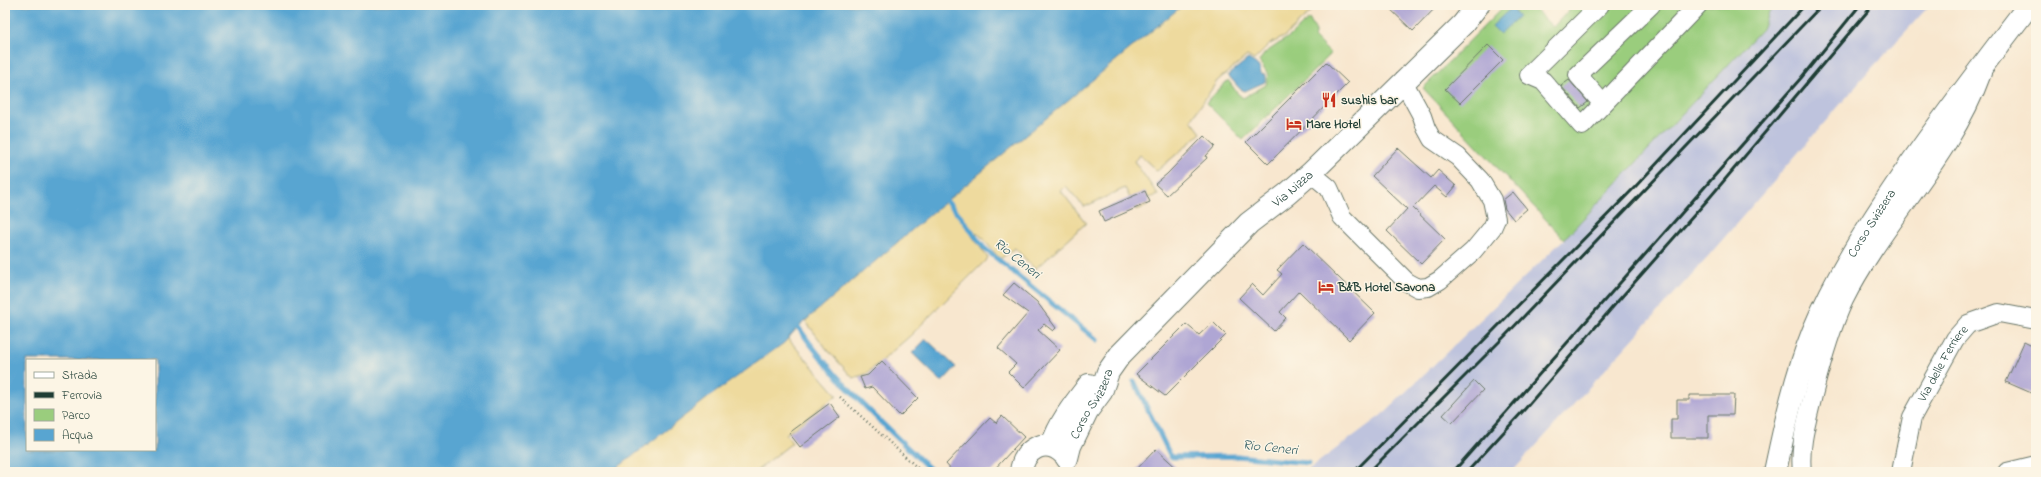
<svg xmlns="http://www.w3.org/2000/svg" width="2041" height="477" font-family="'Indie Flower',sans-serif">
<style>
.industrial{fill:#bec3dd}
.green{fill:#9acd7d;stroke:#5c8558}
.sand{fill:#eeda9e;stroke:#868c69}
.water{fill:#58a5d1;stroke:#3c7182;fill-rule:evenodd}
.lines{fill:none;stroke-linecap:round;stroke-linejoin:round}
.stream{stroke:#58a5d1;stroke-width:5}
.building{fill:#afa6d4}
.minor-casing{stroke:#6b786a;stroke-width:20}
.major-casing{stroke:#6b786a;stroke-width:24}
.path{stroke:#6b786a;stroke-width:2.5;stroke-dasharray:1 3;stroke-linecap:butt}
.minor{stroke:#fff;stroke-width:18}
.major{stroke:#fff;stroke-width:22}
.rail{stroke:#1f3d34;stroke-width:3}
.labels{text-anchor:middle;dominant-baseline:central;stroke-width:3;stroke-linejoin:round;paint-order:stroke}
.poi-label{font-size:13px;font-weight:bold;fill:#1f3d34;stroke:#fcf5e5;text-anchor:start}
.street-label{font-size:13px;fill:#1f3d34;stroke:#fcf5e5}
.water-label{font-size:14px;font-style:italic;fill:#305c63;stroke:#fcf5e5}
</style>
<rect width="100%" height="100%" fill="#fcf5e5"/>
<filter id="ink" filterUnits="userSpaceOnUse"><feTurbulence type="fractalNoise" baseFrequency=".025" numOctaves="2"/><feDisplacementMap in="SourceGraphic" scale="8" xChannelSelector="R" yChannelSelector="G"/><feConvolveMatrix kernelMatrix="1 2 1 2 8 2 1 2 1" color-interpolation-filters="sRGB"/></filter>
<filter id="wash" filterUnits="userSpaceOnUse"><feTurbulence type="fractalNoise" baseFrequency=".012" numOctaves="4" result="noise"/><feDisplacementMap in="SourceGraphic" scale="16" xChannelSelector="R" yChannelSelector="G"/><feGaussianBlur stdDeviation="0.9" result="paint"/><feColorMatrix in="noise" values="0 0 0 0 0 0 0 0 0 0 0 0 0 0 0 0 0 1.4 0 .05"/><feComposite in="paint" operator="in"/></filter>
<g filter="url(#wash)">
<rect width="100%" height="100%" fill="#f8e7cf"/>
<polygon class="industrial" points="1776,5 1930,5 1872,68 1703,262 1512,472 1305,472 1383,414 1564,239 1762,29 1768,14"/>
<g class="green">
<polygon points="1505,5 1530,5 1553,27 1574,5 1776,5 1768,14 1762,29 1564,239 1423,88"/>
<polygon points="1309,19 1316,31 1314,37 1331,54 1243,140 1206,103 1228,80 1238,94 1243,98 1266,85 1268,75 1259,61 1265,53 1290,36"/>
</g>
<g class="sand">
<polygon points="1163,5 1318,5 1284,37 1270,44 1254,60 1247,56 1217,81 1191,120 1201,133 1157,171 1140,155 1134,161 1158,195 1145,199 1147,206 1136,210 1125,188 1084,207 1066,186 1061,191 1086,223 1035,269 1015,248 1000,259 978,233 972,236 988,258 910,336 866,374 853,378 825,347 792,303"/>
<polygon points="771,319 837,395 786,434 792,443 755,472 573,472"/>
</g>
<g class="water">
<path d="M 5,5 L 1183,5 L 932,213 L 798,327 L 784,343 L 713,394 L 612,472 L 5,472 ZM 27,360 L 155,360 L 155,450 L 27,450 Z"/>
<polygon points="1511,8 1519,16 1500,34 1492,26"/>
<path d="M 1248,59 C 1255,63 1260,65 1261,74 L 1265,75 L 1265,82 L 1245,91 L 1240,89 L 1228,75 Z"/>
<polygon points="926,339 956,367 942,382 912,353"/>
</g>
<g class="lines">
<g class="stream">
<polyline points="943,197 959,215 984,248 1097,340"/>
<path d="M 798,327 C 836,382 885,426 933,472"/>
<polyline points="1134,381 1171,457 1237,456 1308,463"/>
</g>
</g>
<g id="blocks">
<g class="building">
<polygon points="1386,5 1438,5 1413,31"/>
<polygon points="1488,45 1503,60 1460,103 1445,89"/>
<polygon points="1326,62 1348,83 1268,164 1246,142"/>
<polygon points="1569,80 1588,102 1580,108 1561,86"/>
<polygon points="1204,136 1215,146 1206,156 1207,158 1167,195 1155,184 1167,174"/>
<polygon points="1398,148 1431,178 1438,170 1456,186 1447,197 1434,186 1413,208 1445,239 1421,264 1387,231 1407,209 1372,176"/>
<polygon points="1145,191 1150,202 1104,222 1099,211"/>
<polygon points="1513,192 1527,209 1514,220 1505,209 1503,200"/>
<polygon points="1303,243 1375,313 1349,340 1299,291 1280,312 1286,318 1274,331 1239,298 1252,284 1263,295 1282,274 1277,270"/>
<polygon points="1014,283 1037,302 1056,328 1053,331 1044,324 1038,330 1060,350 1024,388 1008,372 1016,364 998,348 1028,313 1003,295"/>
<polygon points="1213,322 1226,335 1165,396 1136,374 1186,324 1199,335"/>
<polygon points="2024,342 2036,348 2036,395 2006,382"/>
<polygon points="882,361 918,398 900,416 872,387 865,389 860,377 868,375"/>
<polygon points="1474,381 1483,390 1452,423 1443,415"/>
<polygon points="1689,395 1734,395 1733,415 1708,415 1708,438 1671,438 1671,419 1677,419 1677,400 1689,400"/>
<polygon points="830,403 840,417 800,447 789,433"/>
<polygon points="1002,416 1024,437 992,472 953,472 946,464 990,418 996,423"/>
<polygon points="1156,449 1181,472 1134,472"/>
</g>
</g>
</g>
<g filter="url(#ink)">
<use href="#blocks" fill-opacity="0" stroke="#6b786a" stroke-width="1"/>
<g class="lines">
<defs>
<g id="minor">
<polyline points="1600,5 1529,75 1543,81 1582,126 1698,5"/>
<polyline points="1603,104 1578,75 1651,5"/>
<polyline points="1311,173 1329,188 1342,217 1407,282 1418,288 1428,287 1440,280 1473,251 1492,228 1496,219 1492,200 1480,180 1458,157 1432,139 1426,128 1422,116 1403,81"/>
<path d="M 1802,472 C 1799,445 1807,421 1813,395 C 1821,363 1830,330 1844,300 C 1884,220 1951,159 1982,73"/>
<path id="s1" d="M 1901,472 L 1912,417 L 1955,339 L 1968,324 L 1999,313 L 2036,320"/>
<polyline points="2007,472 2036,465"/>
</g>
<g id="major">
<path d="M 1052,446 C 1059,423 1075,403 1089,385"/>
<path id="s2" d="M 1067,458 L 1070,446 L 1087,411 L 1101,392 L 1108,372 L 1120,355 L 1249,223 L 1287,194 L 1311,173 L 1463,24 L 1478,5"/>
<path d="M 1021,472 C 1023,449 1046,436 1064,454"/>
<path id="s3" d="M 1775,472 C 1785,425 1795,377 1813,332 C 1836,276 1869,225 1903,175 C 1943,117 1986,61 2029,5"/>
</g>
</defs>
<use href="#minor" class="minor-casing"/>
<use href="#major" class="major-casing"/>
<polyline class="path" points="840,397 922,472"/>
<use href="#minor" class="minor"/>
<use href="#major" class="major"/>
<g class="rail">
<polyline points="1354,472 1635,187 1805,5"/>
<polyline points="1369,472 1505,336 1822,5"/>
<polyline points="1453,472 1801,78 1860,5"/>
<polyline points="1467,472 1524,410 1618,301 1711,196 1873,5"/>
</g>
</g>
</g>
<defs>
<symbol id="restaurant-bare" viewBox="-9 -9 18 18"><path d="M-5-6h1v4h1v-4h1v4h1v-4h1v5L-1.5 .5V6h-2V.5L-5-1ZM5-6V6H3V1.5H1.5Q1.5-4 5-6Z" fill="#c8321e" stroke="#fcf5e5" stroke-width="2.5" paint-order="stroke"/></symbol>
<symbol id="hotel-bare" viewBox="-9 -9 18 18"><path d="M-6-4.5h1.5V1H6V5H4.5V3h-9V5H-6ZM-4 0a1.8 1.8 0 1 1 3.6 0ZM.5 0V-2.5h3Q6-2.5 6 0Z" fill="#c8321e" stroke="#fcf5e5" stroke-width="2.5" paint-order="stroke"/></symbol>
</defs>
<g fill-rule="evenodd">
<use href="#restaurant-bare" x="1318" y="89" width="22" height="22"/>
<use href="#hotel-bare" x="1283" y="113" width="22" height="22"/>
<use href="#hotel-bare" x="1315" y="276" width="22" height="22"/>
</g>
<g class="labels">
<g class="poi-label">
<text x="1341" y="100">sushis bar</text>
<text x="1306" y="124">Mare Hotel</text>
<text x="1338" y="287">B&amp;B Hotel Savona</text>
</g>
<g class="street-label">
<text stroke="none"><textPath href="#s2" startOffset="357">Via Nizza</textPath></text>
<text stroke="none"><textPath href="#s3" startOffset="269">Corso Svizzera</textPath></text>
<text stroke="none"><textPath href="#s1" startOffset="118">Via delle Ferriere</textPath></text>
<text stroke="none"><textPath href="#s2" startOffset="60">Corso Svizzera</textPath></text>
</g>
<g class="water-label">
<text transform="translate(1017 259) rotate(39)">Rio Ceneri</text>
<text transform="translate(1270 448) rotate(6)">Rio Ceneri</text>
</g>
</g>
<rect width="2041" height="477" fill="none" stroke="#fcf5e5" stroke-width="20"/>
<rect x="26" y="359" width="130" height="92" fill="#fcf5e5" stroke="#a4ab9e"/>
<rect x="34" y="372" width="20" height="6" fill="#ffffff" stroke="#a4ab9e"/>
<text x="62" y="379" font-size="12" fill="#1f3d34">Strada</text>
<rect x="34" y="392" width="20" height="6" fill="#1f3d34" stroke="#a4ab9e"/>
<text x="62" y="399" font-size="12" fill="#1f3d34">Ferrovia</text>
<rect x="34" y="409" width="20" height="12" fill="#9acd7d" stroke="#a4ab9e"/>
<text x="62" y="419" font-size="12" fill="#1f3d34">Parco</text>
<rect x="34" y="429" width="20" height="12" fill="#58a5d1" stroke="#a4ab9e"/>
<text x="62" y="439" font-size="12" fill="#1f3d34">Acqua</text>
</svg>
